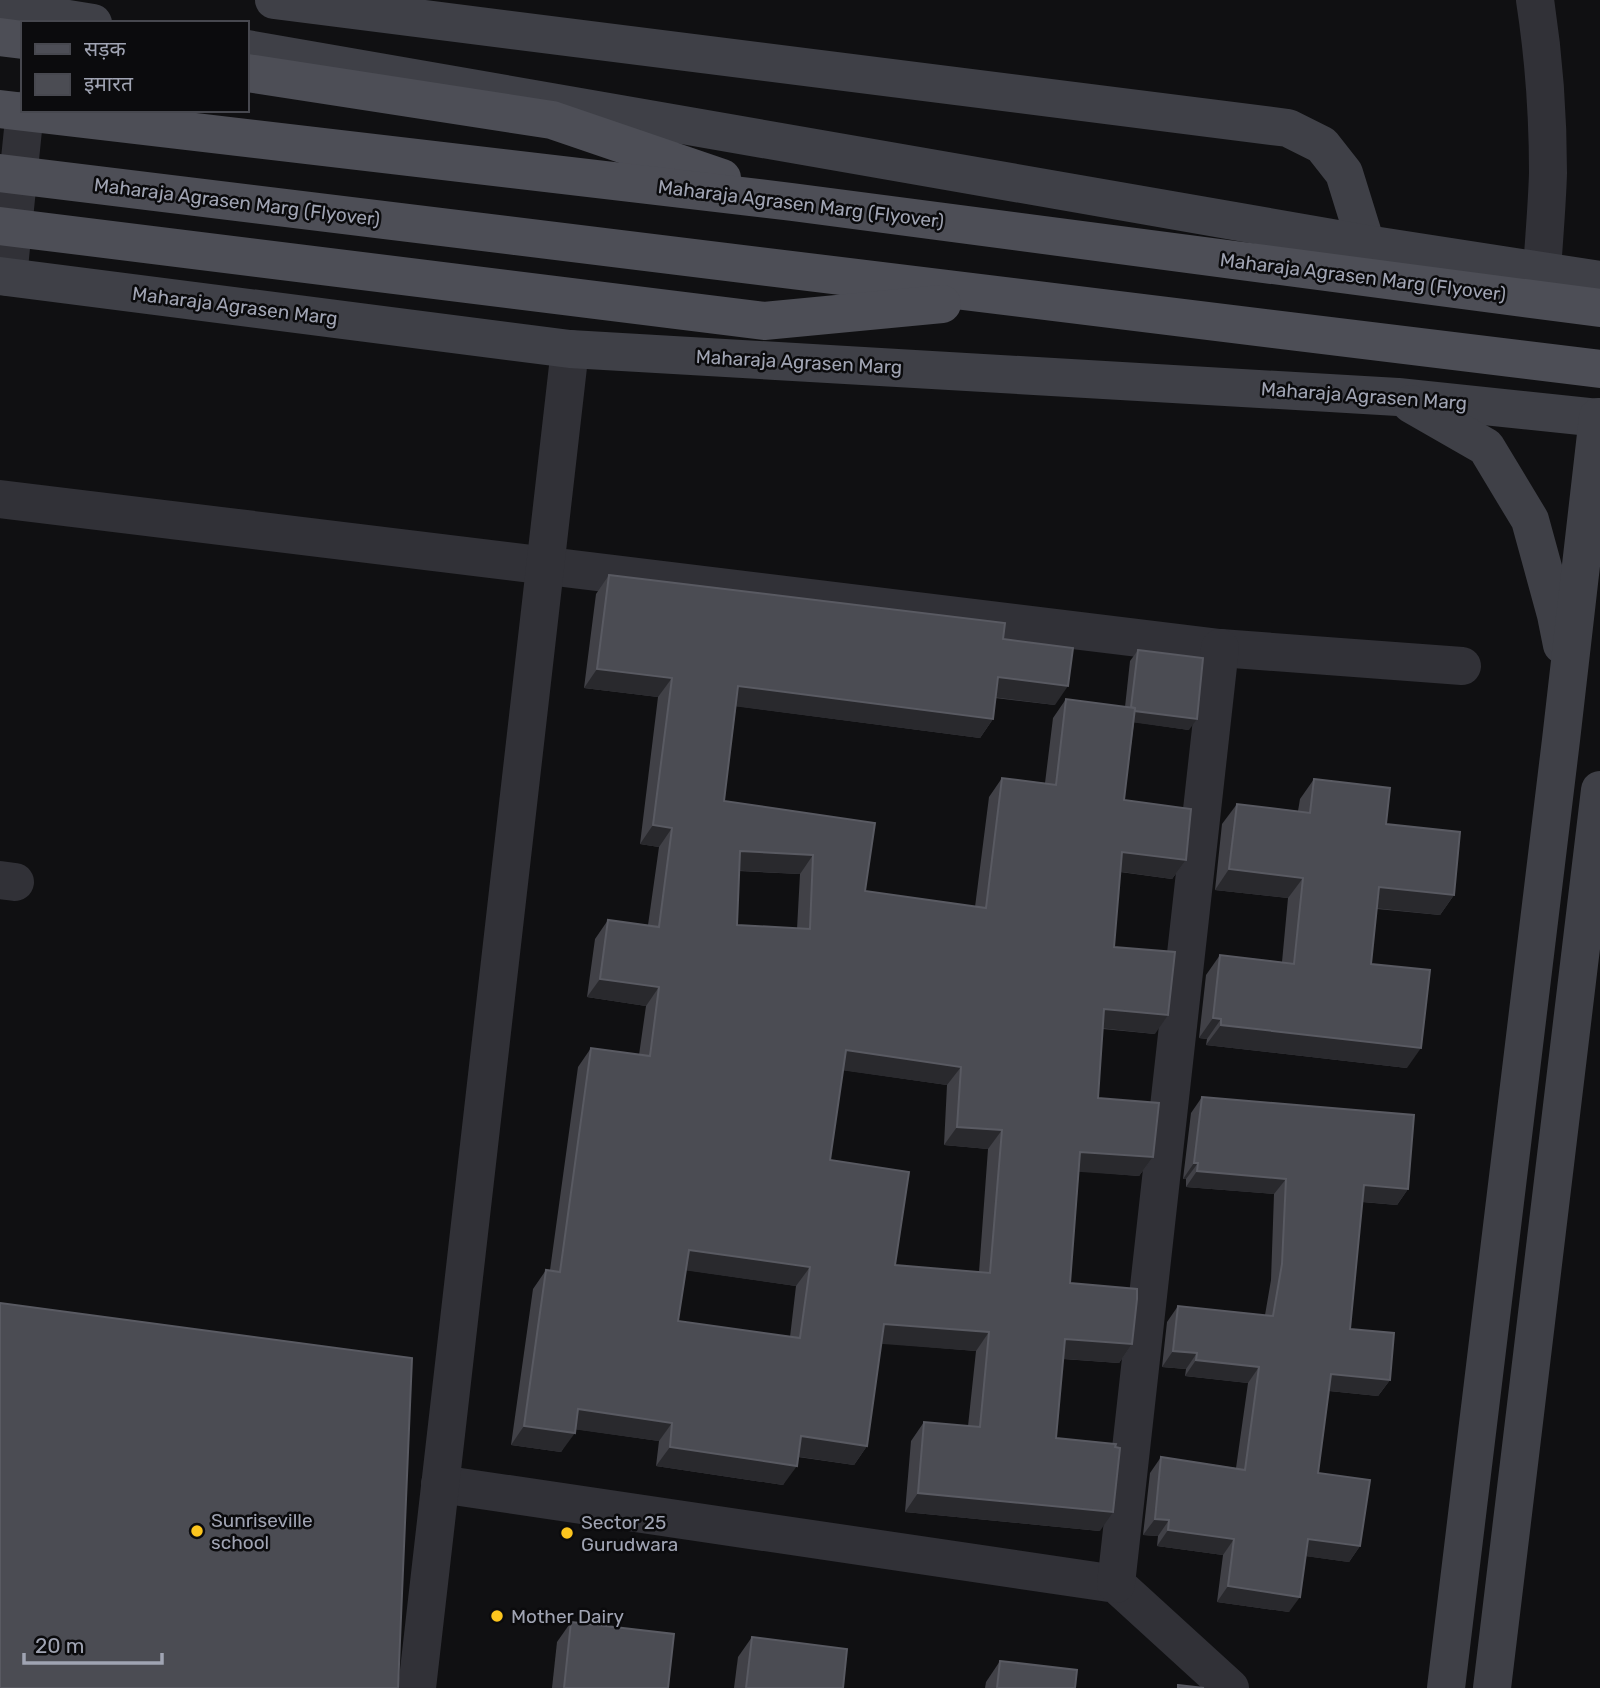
<svg xmlns="http://www.w3.org/2000/svg" width="1600" height="1688" font-family="Rubik,'Noto Sans Devanagari',sans-serif">
<style>
.lines{fill:none;stroke-linecap:round;stroke-linejoin:round}
.street{stroke:#313137;stroke-width:38}
.secondary{stroke:#3f4047;stroke-width:38}
.primary{stroke:#4d4e56;stroke-width:38}
.wall{fill:#414147;fill-rule:evenodd}
.shaded-wall{fill:#29292d}
.building{fill:#4b4c53;stroke:#595a62;stroke-width:2;fill-rule:evenodd}
.poi-dot{fill:#fcc51e;stroke:#0b0b0d;stroke-width:2.5}
.labels{text-anchor:middle;dominant-baseline:central;stroke-width:5;stroke-linejoin:round;paint-order:stroke}
.street-label{font-size:19px;fill:#a0a4b3;stroke:#0b0b0d}
.poi-label{font-size:19px;fill:#a0a4b3;stroke:#0b0b0d;text-anchor:start}
</style>
<rect width="100%" height="100%" fill="#101012"/>
<g class="lines">
<g class="street">
<path d="M 1535,0 C 1544,58 1548,115 1548,173 C 1547,206 1544,238 1542,271"/>
<polyline points="8,277 25,110"/>
<polyline points="0,499 1220,648 1462,666"/>
<polyline points="0,880 15,882"/>
<polyline points="440,1484 1116,1584 1230,1688"/>
<polyline points="1116,1584 1220,648"/>
<polyline points="417,1688 570,349"/>
</g>
<g class="secondary">
<polyline points="274,0 1288,128 1322,145 1344,173 1366,244"/>
<polyline points="0,8 93,23"/>
<polyline points="247,49 1366,244 1600,280"/>
<polyline points="0,276 570,349 1398,397 1600,418"/>
<polyline points="1411,404 1486,447 1530,520 1556,615 1562,645"/>
<polyline points="1446,1688 1561,740 1598,417"/>
<polyline points="1492,1688 1600,790"/>
</g>
<g class="primary">
<polyline points="0,37 23,40"/>
<polyline points="247,73 552,120 722,178"/>
<polyline points="0,109 792,202 1600,308"/>
<polyline points="0,173 1600,369"/>
<polyline points="0,226 764,321 942,304"/>
</g>
</g>
<g class="wall">
<path d="M 609,575 L 1003,639 L 1055,705 L 995,698 L 993,719 L 980,738 L 736,706 L 724,801 L 875,823 L 865,891 L 975,907 L 989,797 L 1002,778 L 1045,783 L 1053,718 L 1066,699 L 1125,707 L 1130,661 L 1138,650 L 1189,730 L 1134,722 L 1124,800 L 1186,860 L 1172,879 L 1120,872 L 1114,947 L 1155,1034 L 1103,1029 L 1098,1098 L 1153,1157 L 1139,1176 L 1079,1171 L 1070,1283 L 1132,1344 L 1119,1363 L 1063,1359 L 1056,1438 L 1100,1531 L 905,1512 L 911,1441 L 924,1422 L 968,1426 L 976,1351 L 881,1343 L 867,1446 L 854,1465 L 798,1457 L 783,1485 L 656,1466 L 659,1441 L 575,1429 L 561,1452 L 511,1445 L 533,1289 L 546,1270 L 550,1270 L 578,1067 L 591,1048 L 639,1055 L 646,1006 L 587,997 L 595,939 L 608,920 L 648,925 L 659,847 L 640,844 L 658,697 L 584,688 L 596,594 ZM 739,871 L 800,874 L 797,929 L 737,925 ZM 843,1070 L 947,1085 L 944,1145 L 988,1149 L 979,1272 L 895,1265 L 830,1160 ZM 686,1270 L 796,1286 L 790,1337 L 678,1321 Z"/>
<polygon points="1314,779 1386,824 1454,895 1440,915 1377,909 1371,964 1407,1068 1206,1045 1207,1039 1199,1038 1206,975 1220,955 1282,962 1288,898 1215,890 1222,824 1237,804 1298,811 1300,799"/>
<polygon points="1202,1097 1408,1189 1397,1205 1362,1202 1350,1329 1390,1380 1378,1396 1329,1391 1318,1473 1360,1546 1349,1562 1306,1556 1289,1612 1217,1602 1223,1555 1157,1546 1158,1536 1143,1535 1150,1473 1161,1457 1236,1468 1248,1383 1185,1376 1186,1369 1162,1367 1167,1322 1178,1306 1265,1315 1271,1280 1274,1194 1186,1187 1186,1179 1183,1179 1191,1113"/>
<polygon points="571,1622 668,1688 552,1688 557,1642"/>
<polygon points="752,1637 843,1688 734,1688 738,1657"/>
<polygon points="1000,1661 1075,1688 985,1688 986,1682"/>
</g>
<g class="shaded-wall">
<polygon points="597,669 672,678 658,697 584,688"/>
<polygon points="998,677 1068,686 1055,705 985,696"/>
<polygon points="738,686 993,719 980,738 725,705"/>
<polygon points="1131,710 1197,719 1189,730 1123,721"/>
<polygon points="653,825 672,828 659,847 640,844"/>
<polygon points="740,851 813,855 800,874 727,870"/>
<polygon points="1122,852 1186,860 1172,879 1108,870"/>
<polygon points="1229,869 1303,878 1288,898 1215,890"/>
<polygon points="1379,887 1454,895 1440,915 1365,907"/>
<polygon points="600,979 659,987 646,1006 587,997"/>
<polygon points="1104,1009 1168,1015 1155,1034 1091,1027"/>
<polygon points="1213,1018 1221,1019 1207,1039 1199,1038"/>
<polygon points="1221,1025 1421,1048 1407,1068 1206,1045"/>
<polygon points="846,1050 961,1067 947,1085 833,1069"/>
<polygon points="957,1127 1002,1130 988,1149 944,1145"/>
<polygon points="1080,1152 1153,1157 1139,1176 1067,1171"/>
<polygon points="1194,1163 1198,1163 1186,1179 1183,1179"/>
<polygon points="1197,1171 1286,1179 1274,1194 1186,1187"/>
<polygon points="1364,1185 1408,1189 1397,1205 1353,1201"/>
<polygon points="689,1250 810,1267 796,1286 676,1269"/>
<polygon points="884,1324 989,1332 976,1351 870,1343"/>
<polygon points="1065,1339 1132,1344 1119,1363 1052,1358"/>
<polygon points="1173,1351 1197,1353 1186,1369 1162,1367"/>
<polygon points="1196,1360 1259,1367 1248,1383 1185,1376"/>
<polygon points="1331,1374 1390,1380 1378,1396 1320,1390"/>
<polygon points="578,1409 672,1423 659,1441 565,1428"/>
<polygon points="524,1426 575,1433 561,1452 511,1445"/>
<polygon points="801,1436 867,1446 854,1465 787,1455"/>
<polygon points="670,1447 797,1466 783,1485 656,1466"/>
<polygon points="918,1493 1113,1512 1100,1531 905,1512"/>
<polygon points="1155,1519 1169,1520 1158,1536 1143,1535"/>
<polygon points="1168,1530 1234,1539 1223,1555 1157,1546"/>
<polygon points="1308,1539 1360,1546 1349,1562 1297,1555"/>
<polygon points="1228,1586 1300,1597 1289,1612 1217,1602"/>
</g>
<g class="building">
<path d="M 609,575 L 1005,623 L 1003,639 L 1073,648 L 1068,686 L 998,677 L 993,719 L 738,686 L 724,801 L 875,823 L 865,891 L 986,908 L 1002,778 L 1056,785 L 1066,699 L 1135,708 L 1124,800 L 1191,809 L 1186,860 L 1122,852 L 1114,947 L 1175,952 L 1168,1015 L 1104,1009 L 1098,1098 L 1159,1103 L 1153,1157 L 1080,1152 L 1070,1283 L 1137,1289 L 1137,1299 L 1132,1344 L 1065,1339 L 1056,1438 L 1116,1444 L 1115,1447 L 1120,1448 L 1113,1512 L 918,1493 L 924,1422 L 980,1427 L 989,1332 L 884,1324 L 867,1446 L 801,1436 L 797,1466 L 670,1447 L 672,1423 L 578,1409 L 575,1433 L 524,1426 L 546,1270 L 560,1272 L 591,1048 L 650,1056 L 659,987 L 600,979 L 608,920 L 659,927 L 672,828 L 653,825 L 672,678 L 597,669 ZM 740,851 L 813,855 L 810,929 L 737,925 ZM 846,1050 L 961,1067 L 957,1127 L 1002,1130 L 990,1273 L 895,1265 L 909,1172 L 830,1160 ZM 689,1250 L 810,1267 L 800,1338 L 678,1321 Z"/>
<polygon points="1138,650 1203,658 1197,719 1135,711 1135,708 1131,707"/>
<polygon points="1314,779 1390,788 1386,824 1460,832 1454,895 1379,887 1371,964 1430,970 1421,1048 1221,1025 1221,1019 1213,1018 1220,955 1294,964 1303,878 1229,869 1237,804 1310,813"/>
<polygon points="1202,1097 1414,1115 1408,1189 1364,1185 1350,1329 1394,1333 1390,1380 1331,1374 1318,1473 1370,1480 1360,1546 1308,1539 1300,1597 1228,1586 1234,1539 1168,1530 1169,1520 1155,1519 1161,1457 1245,1470 1259,1367 1196,1360 1197,1353 1173,1351 1178,1306 1273,1316 1282,1264 1286,1179 1197,1171 1198,1163 1194,1163"/>
<polygon points="0,1303 412,1358 398,1688 0,1688"/>
<polygon points="571,1622 674,1634 668,1688 564,1688"/>
<polygon points="752,1637 847,1649 843,1688 746,1688"/>
<polygon points="1000,1661 1077,1670 1075,1688 997,1688"/>
<polygon points="1178,1685 1204,1688 1178,1688"/>
</g>
<g class="poi-dot">
<circle cx="197" cy="1531" r="7"/>
<circle cx="567" cy="1533" r="7"/>
<circle cx="497" cy="1616" r="7"/>
</g>
<g class="labels">
<g class="street-label">
<text transform="translate(237 202) rotate(7)">Maharaja Agrasen Marg (Flyover)</text>
<text transform="translate(801 204) rotate(7)">Maharaja Agrasen Marg (Flyover)</text>
<text transform="translate(1363 277) rotate(7)">Maharaja Agrasen Marg (Flyover)</text>
<text transform="translate(235 306) rotate(7)">Maharaja Agrasen Marg</text>
<text transform="translate(799 362) rotate(3)">Maharaja Agrasen Marg</text>
<text transform="translate(1364 396) rotate(4)">Maharaja Agrasen Marg</text>
</g>
<g class="poi-label">
<text x="211" y="1520">Sunriseville<tspan x="211" dy="22">school</tspan></text>
<text x="581" y="1522">Sector 25<tspan x="581" dy="22">Gurudwara</tspan></text>
<text x="511" y="1616">Mother Dairy</text>
</g>
</g>
<rect x="21" y="21" width="228" height="91" fill="#0b0b0d" stroke="#47484f" stroke-width="2"/>
<rect x="35" y="44" width="35" height="10" fill="#4d4e56" stroke="#47484f" stroke-width="2"/>
<text x="84" y="56" font-size="21" fill="#a0a4b3">सड़क</text>
<rect x="35" y="74" width="35" height="21" fill="#4b4c53" stroke="#47484f" stroke-width="2"/>
<text x="84" y="91" font-size="21" fill="#a0a4b3">इमारत</text>
<path d="M24 1653v10h138v-10" fill="none" stroke="#a0a4b3" stroke-width="3.5"/>
<text x="35" y="1653" font-size="21" fill="#a0a4b3" stroke="#0b0b0d" stroke-width="5" paint-order="stroke">20 m</text>
</svg>
